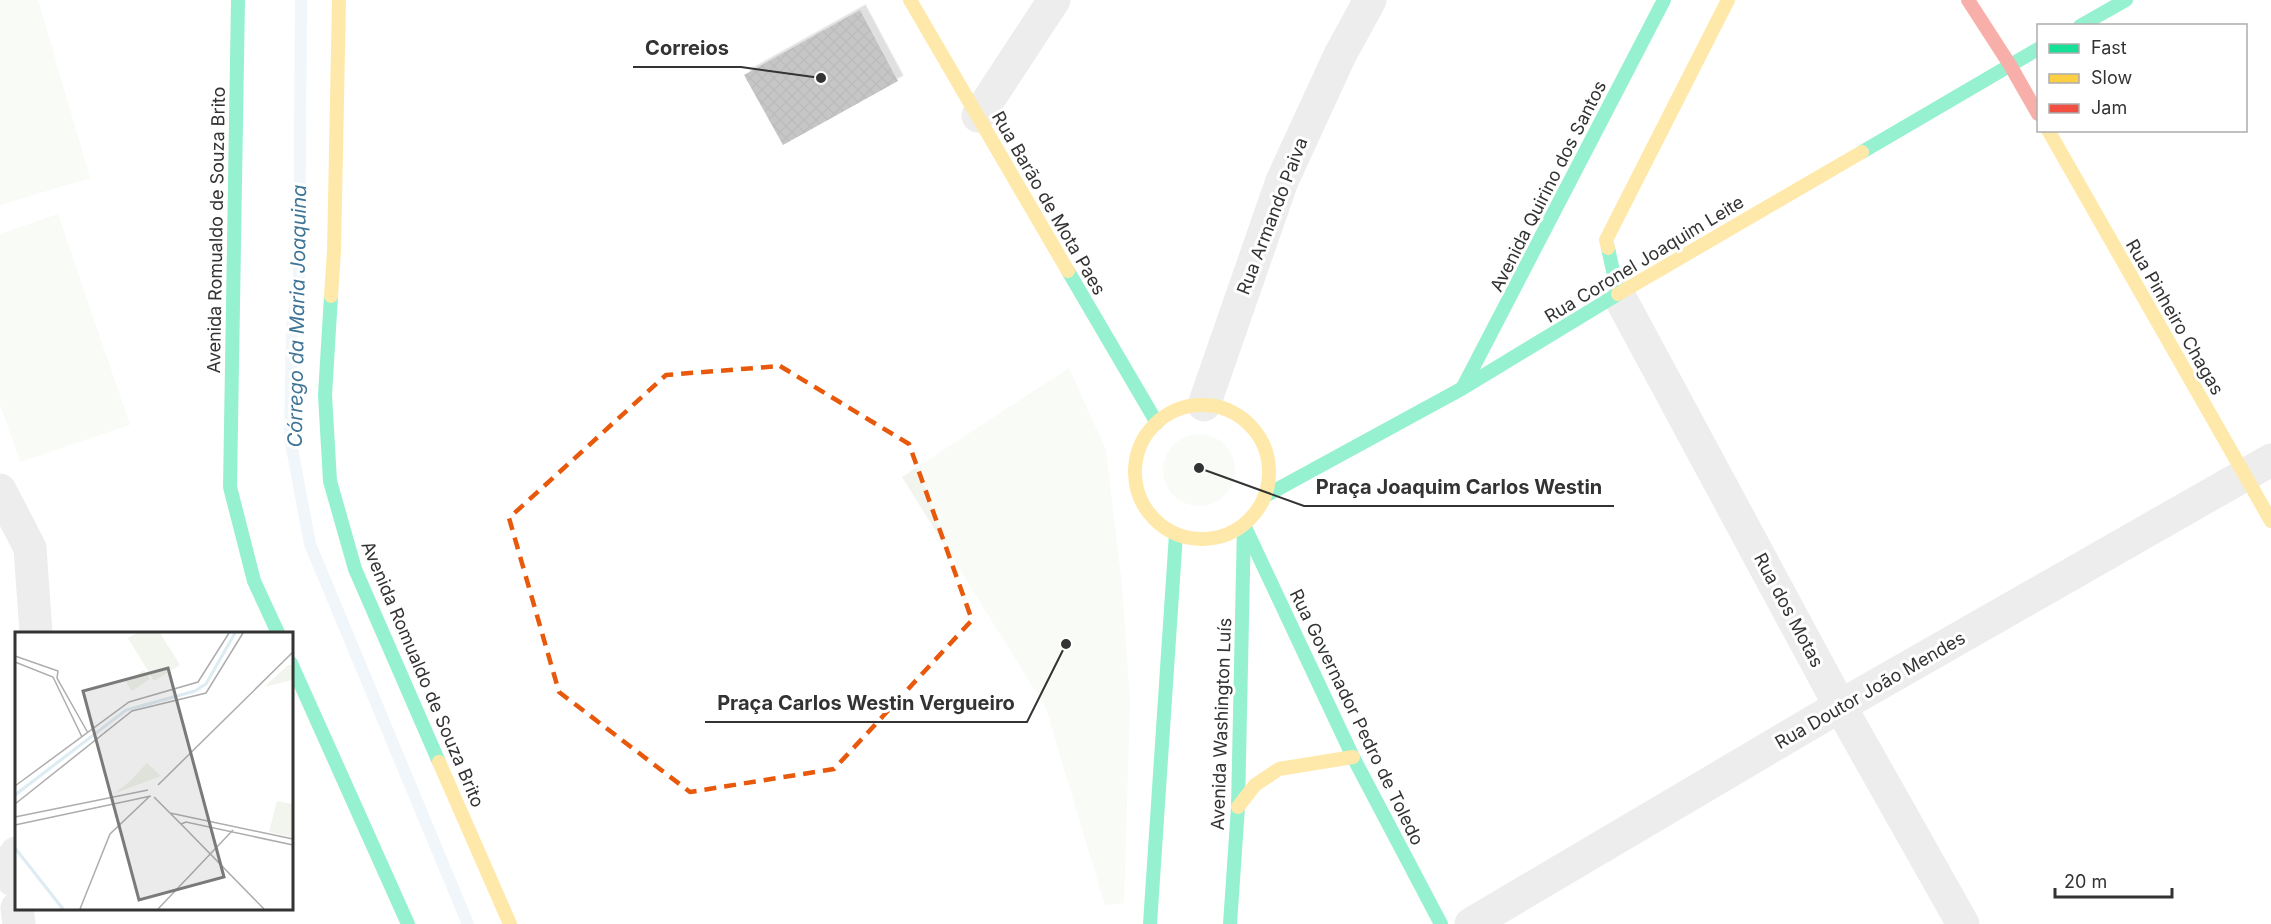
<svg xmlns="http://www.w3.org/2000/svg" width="2271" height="924" font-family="Inter,sans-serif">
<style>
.green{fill:#f1f5ed}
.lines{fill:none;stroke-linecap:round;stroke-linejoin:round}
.stream{stroke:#ddebf3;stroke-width:12}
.building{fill:url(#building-cross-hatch);filter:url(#shadow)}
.street{stroke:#d7d7d7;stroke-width:33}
.fast{stroke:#16e098;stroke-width:14}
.slow{stroke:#ffcf43;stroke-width:14}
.jam{stroke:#f24e42;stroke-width:14}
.marked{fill:none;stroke:#e8590c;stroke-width:4.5;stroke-dasharray:12 8;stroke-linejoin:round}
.labels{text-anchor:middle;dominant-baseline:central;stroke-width:6;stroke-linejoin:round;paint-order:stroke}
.street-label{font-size:18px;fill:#333;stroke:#fff}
.water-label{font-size:20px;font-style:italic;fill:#3f7597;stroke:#fff}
.inset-river{fill:none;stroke:#ddebf3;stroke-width:3}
.inset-road{fill:none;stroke:#adadad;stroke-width:1.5}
.view{fill:#7a7a7a;fill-opacity:0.15;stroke:#7a7a7a;stroke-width:3}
.inset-edge{fill:none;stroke:#333;stroke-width:3}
.leader{fill:none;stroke:#333;stroke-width:2}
.callout-dot{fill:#333;stroke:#fff;stroke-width:2}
.callout-label{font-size:20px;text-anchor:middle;font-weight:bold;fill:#333;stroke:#fff;stroke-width:6;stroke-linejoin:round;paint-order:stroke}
</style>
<defs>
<pattern id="building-cross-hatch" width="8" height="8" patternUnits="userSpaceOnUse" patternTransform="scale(1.5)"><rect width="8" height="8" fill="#818181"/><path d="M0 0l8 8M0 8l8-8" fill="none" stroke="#6a6a6a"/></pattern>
<filter id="shadow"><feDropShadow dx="5.5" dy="-5.5" stdDeviation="0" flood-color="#0004"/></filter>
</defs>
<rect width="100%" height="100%" fill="#fff"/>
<g class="green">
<polygon points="0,0 38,0 90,178 0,205"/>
<polygon points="58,214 130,425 20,462 0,404 0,234"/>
<polygon points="1069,368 1106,450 1122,586 1130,701 1124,903 1105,905 1046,708 902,477"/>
<circle cx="1199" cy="470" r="36"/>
</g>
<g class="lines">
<polyline class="stream" points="301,0 299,282 292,327 290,438 310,544 468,924"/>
</g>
<polygon class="building" points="860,10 898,81 783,145 744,75"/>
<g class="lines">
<g class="street">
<polyline points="978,116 1054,0"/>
<polyline points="1618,294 1840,706 1963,924"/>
<polyline points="1204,405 1282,181 1340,55 1370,0"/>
<polyline points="0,490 30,548 36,633"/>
<polyline points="0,863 13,880 16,853"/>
<polyline points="17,908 19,924"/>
<polyline points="1471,924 1840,706 2271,460"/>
</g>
<g class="fast">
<polyline points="238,0 230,487 254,581 278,633"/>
<polyline points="2080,26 2126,0"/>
<polyline points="1862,152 2038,49"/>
<polyline points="1068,271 1157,423"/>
<polyline points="331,296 325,395 330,481 355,569 439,762"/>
<polyline points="1463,387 1664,0"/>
<polyline points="1265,496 1463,388 1618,294 1608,248"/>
<polyline points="1244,525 1353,757 1441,924"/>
<polyline points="291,663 408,924"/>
<polyline points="1150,924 1176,534"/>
<polyline points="1230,924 1238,807 1244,525"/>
</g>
<g class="slow">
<polyline points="910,0 1068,271"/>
<polyline points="2048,130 2271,521"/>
<polyline points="1608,248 1606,240 1728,0"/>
<polyline points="1618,294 1862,152"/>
<polyline points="331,296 334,251 339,0"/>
<circle cx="1202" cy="472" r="67"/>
<polyline points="439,762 510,924"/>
<polyline points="1238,807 1255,785 1279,769 1353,757"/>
</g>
<polyline class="jam" points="1968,0 2010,65 2038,114"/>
</g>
<path d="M0 0H2271V924H0ZM 780,366 L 909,444 L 972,620 L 834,769 L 690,792 L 559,692 L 509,518 L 666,375 Z" fill="#fff" fill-opacity=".55" fill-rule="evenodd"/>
<path class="marked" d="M 780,366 L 909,444 L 972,620 L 834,769 L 690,792 L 559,692 L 509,518 L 666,375 Z"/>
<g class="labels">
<g class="street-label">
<text transform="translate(1548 186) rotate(-63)">Avenida Quirino dos Santos</text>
<text transform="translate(1049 203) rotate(60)">Rua Barão de Mota Paes</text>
<text transform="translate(1272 216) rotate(-69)">Rua Armando Paiva</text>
<text transform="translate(216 230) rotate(-89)">Avenida Romualdo de Souza Brito</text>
<text transform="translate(1644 259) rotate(-31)">Rua Coronel Joaquim Leite</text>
<text transform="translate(2175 317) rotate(60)">Rua Pinheiro Chagas</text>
<text transform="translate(1789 610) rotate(62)">Rua dos Motas</text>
<text transform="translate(423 674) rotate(67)">Avenida Romualdo de Souza Brito</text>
<text transform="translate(1870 690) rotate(-30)">Rua Doutor João Mendes</text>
<text transform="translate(1357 717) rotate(64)">Rua Governador Pedro de Toledo</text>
<text transform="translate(1221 724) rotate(-88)">Avenida Washington Luís</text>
</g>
<g class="water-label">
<text transform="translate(297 316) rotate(-89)">Córrego da Maria Joaquina</text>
</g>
</g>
<g transform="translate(15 632)">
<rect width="278" height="278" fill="#fff"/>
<path d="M 122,1 L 145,1 L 165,33 L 139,49 L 113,6 ZM 273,33 L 277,33 L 277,48 L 249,55 ZM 129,38 L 135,47 L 117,59 L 111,50 ZM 132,131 L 146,144 L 98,162 L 114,150 ZM 262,169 L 277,172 L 277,205 L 254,200 Z" fill="#f1f5ed"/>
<path class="inset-river" d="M 0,163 L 111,78 L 180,59 L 191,52 L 220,1M 0,216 L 48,277"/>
<path class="inset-road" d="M 0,24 L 43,39 L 42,46 L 73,101M 0,30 L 38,45 L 67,105M 143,153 L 278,20M 0,154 L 114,70 L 183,50 L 214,1M 139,165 L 166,192 L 171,190 L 278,213M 0,172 L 117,79 L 191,61 L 228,1M 155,181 L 278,207M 0,185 L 133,158M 166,192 L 249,277M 0,193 L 136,164M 65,277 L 95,202 L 134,165M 143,277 L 218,198"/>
<path class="view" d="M 153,36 L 209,245 L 124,268 L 68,59 Z"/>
<rect width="278" height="278" class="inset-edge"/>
</g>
<path class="leader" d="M821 78L741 67H633M1199 468L1304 506H1614M1066 644L1027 722H705"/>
<g class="callout-dot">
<circle cx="821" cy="78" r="6"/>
<circle cx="1199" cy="468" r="6"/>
<circle cx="1066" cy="644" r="6"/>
</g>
<g class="callout-label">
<text x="687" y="55">Correios</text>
<text x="1459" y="494">Praça Joaquim Carlos Westin</text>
<text x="866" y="710">Praça Carlos Westin Vergueiro</text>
</g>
<rect x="2037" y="24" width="210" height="108" fill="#ffffff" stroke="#adadad" stroke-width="1.5"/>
<rect x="2049" y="44" width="30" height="9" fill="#16e098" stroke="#adadad" stroke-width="1.5"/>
<text x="2091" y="54" font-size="18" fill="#333333">Fast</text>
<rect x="2049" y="74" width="30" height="9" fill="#ffcf43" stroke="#adadad" stroke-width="1.5"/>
<text x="2091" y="84" font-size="18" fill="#333333">Slow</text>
<rect x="2049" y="104" width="30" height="9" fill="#f24e42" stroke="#adadad" stroke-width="1.5"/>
<text x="2091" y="114" font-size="18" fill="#333333">Jam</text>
<path d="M2055 888v9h117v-9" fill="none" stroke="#333333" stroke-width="3"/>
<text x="2064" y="888" font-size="18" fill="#333333" stroke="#ffffff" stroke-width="4.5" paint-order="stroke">20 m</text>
</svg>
